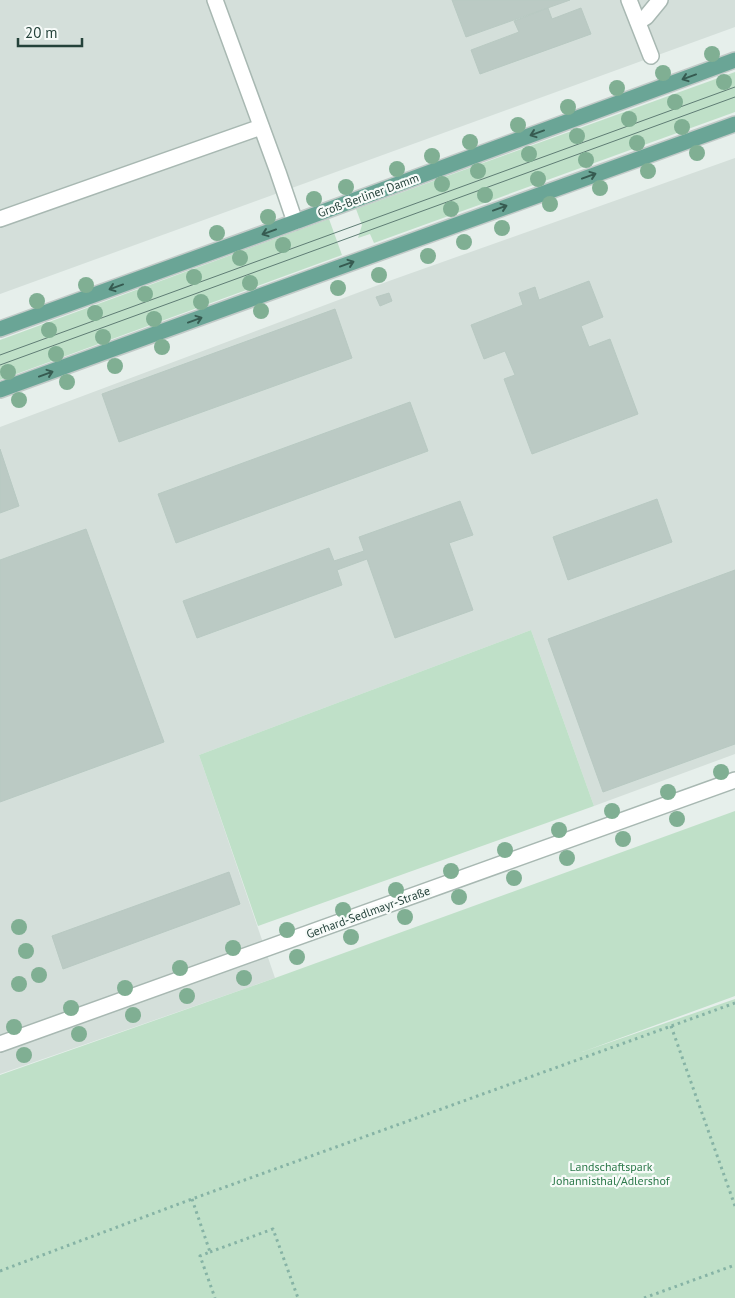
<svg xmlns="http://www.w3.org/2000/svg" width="735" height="1298" font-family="'PT Sans',sans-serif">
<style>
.built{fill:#d4dfda}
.green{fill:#bfe0c8}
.building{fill:#bbcac4;stroke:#b8c9c2}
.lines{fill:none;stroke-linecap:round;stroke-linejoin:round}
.minor-casing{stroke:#a8b8b2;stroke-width:18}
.major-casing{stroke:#c2cac8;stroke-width:18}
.path{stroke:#86b3a5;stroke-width:3;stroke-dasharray:2.5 4;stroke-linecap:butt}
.minor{stroke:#fff;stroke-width:15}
.major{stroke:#6aa596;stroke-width:15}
.tram{stroke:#5f7d75;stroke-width:1}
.tree{fill:#80af93}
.oneway{stroke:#365b51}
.labels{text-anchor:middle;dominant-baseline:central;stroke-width:4.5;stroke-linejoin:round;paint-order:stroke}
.street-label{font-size:12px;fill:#24423a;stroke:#f7fbf9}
.park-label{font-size:12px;fill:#2d7a4b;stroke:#f7fbf9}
</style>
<rect width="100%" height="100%" fill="#e6efeb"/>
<g class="built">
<polygon points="0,0 735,0 735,27 0,294"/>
<polygon points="735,158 735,754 594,806 531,630 199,755 275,978 0,1074 0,427 389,281"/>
</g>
<g class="green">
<polygon points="735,72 735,112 374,243 370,234 358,238 362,225 356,209"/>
<polygon points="329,219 342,255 0,380 0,340"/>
<polygon points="531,630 594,806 258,926 199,755"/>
<polygon points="735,811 735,996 582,1052 735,999 735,1298 0,1298 0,1075 275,978"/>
</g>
<g class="building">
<polygon points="452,0 570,0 466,37"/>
<polygon points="548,8 552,19 581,8 591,34 480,74 471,50 519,32 514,21"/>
<polygon points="589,281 603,317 581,326 589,347 610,339 638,414 532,454 504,379 515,375 505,351 484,359 471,325 523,305 519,293 535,287 539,300"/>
<polygon points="389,293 392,301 380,306 376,297"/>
<polygon points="335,309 352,358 119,442 102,394"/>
<polygon points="410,402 428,451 176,543 158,494"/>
<polygon points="0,449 19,506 0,513"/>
<polygon points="657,499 672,542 568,580 553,537"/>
<polygon points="460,501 473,535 449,543 473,610 395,638 367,559 337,570 342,585 197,638 183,601 329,548 334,561 364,551 359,537"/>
<polygon points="86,529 164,742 0,802 0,560"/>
<polygon points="735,570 735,744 603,792 548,639"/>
<polygon points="229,872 240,904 63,969 52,936"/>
</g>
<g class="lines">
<defs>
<g id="minor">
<polyline points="215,0 278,172 295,222"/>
<polyline points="629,0 651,56"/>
<polyline points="638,22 646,17 660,0"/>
<polyline points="0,219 261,127"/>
<polyline points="0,1044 735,780"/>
</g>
<g id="major">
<polyline points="0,329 295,222 735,60"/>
<polyline points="0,390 735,124"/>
</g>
</defs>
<use href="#minor" class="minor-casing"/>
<use href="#major" class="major-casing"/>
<g class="path">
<polyline points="671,1026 735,1206"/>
<polyline points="192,1199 210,1252 200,1256 215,1298"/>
<polyline points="210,1252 273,1229 298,1298"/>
<polyline points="0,1271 192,1199 735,1003"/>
<polyline points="644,1298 735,1265"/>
</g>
<use href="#minor" class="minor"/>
<use href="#major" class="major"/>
<g class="tram">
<polyline points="0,355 735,87"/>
<polyline points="0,365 735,97"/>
</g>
</g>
<g class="tree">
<circle cx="712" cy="54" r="8"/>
<circle cx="663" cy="73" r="8"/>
<circle cx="724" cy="82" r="8"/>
<circle cx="617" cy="88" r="8"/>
<circle cx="675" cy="102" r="8"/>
<circle cx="568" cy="107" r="8"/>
<circle cx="629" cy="119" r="8"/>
<circle cx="518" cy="125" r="8"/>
<circle cx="682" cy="127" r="8"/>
<circle cx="577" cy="136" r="8"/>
<circle cx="470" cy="142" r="8"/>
<circle cx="637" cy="143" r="8"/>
<circle cx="697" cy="153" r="8"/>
<circle cx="529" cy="154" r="8"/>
<circle cx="432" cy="156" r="8"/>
<circle cx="586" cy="160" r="8"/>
<circle cx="397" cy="169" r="8"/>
<circle cx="478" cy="171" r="8"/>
<circle cx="648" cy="171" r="8"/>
<circle cx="538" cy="179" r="8"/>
<circle cx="442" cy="184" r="8"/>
<circle cx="346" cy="187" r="8"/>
<circle cx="600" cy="188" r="8"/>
<circle cx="485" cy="195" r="8"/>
<circle cx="314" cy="199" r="8"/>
<circle cx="550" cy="204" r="8"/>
<circle cx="451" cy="209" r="8"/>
<circle cx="268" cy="217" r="8"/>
<circle cx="502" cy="228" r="8"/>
<circle cx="217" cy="233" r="8"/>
<circle cx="464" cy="242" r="8"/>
<circle cx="283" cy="245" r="8"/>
<circle cx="428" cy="256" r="8"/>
<circle cx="240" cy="258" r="8"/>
<circle cx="379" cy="275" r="8"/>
<circle cx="194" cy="277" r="8"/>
<circle cx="250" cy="283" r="8"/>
<circle cx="86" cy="285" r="8"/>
<circle cx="338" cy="288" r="8"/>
<circle cx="145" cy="294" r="8"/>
<circle cx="37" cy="301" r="8"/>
<circle cx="201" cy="302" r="8"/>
<circle cx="261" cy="311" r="8"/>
<circle cx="95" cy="313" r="8"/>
<circle cx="154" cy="319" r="8"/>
<circle cx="49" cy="330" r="8"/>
<circle cx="103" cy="337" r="8"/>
<circle cx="162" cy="347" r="8"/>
<circle cx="56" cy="354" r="8"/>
<circle cx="115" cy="366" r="8"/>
<circle cx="8" cy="372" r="8"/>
<circle cx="67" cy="382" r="8"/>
<circle cx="19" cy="400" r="8"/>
<circle cx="721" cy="772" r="8"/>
<circle cx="668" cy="792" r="8"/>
<circle cx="612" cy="811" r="8"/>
<circle cx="677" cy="819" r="8"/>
<circle cx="559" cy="830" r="8"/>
<circle cx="623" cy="839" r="8"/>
<circle cx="505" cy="850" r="8"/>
<circle cx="567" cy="858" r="8"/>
<circle cx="451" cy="871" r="8"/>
<circle cx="514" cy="878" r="8"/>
<circle cx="396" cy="890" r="8"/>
<circle cx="459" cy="897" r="8"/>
<circle cx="343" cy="910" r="8"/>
<circle cx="405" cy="917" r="8"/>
<circle cx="19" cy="927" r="8"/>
<circle cx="287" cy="930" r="8"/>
<circle cx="351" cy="937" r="8"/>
<circle cx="233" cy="948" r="8"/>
<circle cx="26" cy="951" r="8"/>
<circle cx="297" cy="957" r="8"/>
<circle cx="180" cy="968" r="8"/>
<circle cx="39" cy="975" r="8"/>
<circle cx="244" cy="978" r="8"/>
<circle cx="19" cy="984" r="8"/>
<circle cx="125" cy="988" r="8"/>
<circle cx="187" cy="996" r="8"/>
<circle cx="71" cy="1008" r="8"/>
<circle cx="133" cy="1015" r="8"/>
<circle cx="14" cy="1027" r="8"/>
<circle cx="79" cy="1034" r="8"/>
<circle cx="24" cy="1055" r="8"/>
</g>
<defs><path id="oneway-shaft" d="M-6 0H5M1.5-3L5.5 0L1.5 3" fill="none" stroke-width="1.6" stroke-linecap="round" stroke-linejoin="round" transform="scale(1.25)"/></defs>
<g class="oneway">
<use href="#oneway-shaft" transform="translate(689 77) rotate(160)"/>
<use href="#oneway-shaft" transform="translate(537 133) rotate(160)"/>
<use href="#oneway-shaft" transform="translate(589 176) rotate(-20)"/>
<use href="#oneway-shaft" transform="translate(500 208) rotate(-20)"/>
<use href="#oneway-shaft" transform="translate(269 232) rotate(160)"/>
<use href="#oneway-shaft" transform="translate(347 264) rotate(-20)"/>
<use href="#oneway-shaft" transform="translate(116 287) rotate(160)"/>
<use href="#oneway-shaft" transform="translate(195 320) rotate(-20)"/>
<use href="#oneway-shaft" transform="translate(46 374) rotate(-20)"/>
</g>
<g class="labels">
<g class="street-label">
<text transform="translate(368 195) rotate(-20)">Groß-Berliner Damm</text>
<text transform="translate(368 912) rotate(-20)">Gerhard-Sedlmayr-Straße</text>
</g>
<g class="park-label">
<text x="611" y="1166">Landschaftspark<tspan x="611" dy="14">Johannisthal/Adlershof</tspan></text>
</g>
</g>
<path d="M18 38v8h64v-8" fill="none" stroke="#24423a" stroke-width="2.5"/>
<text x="25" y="38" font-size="15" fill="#24423a" stroke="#f7fbf9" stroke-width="4" paint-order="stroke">20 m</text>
</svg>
